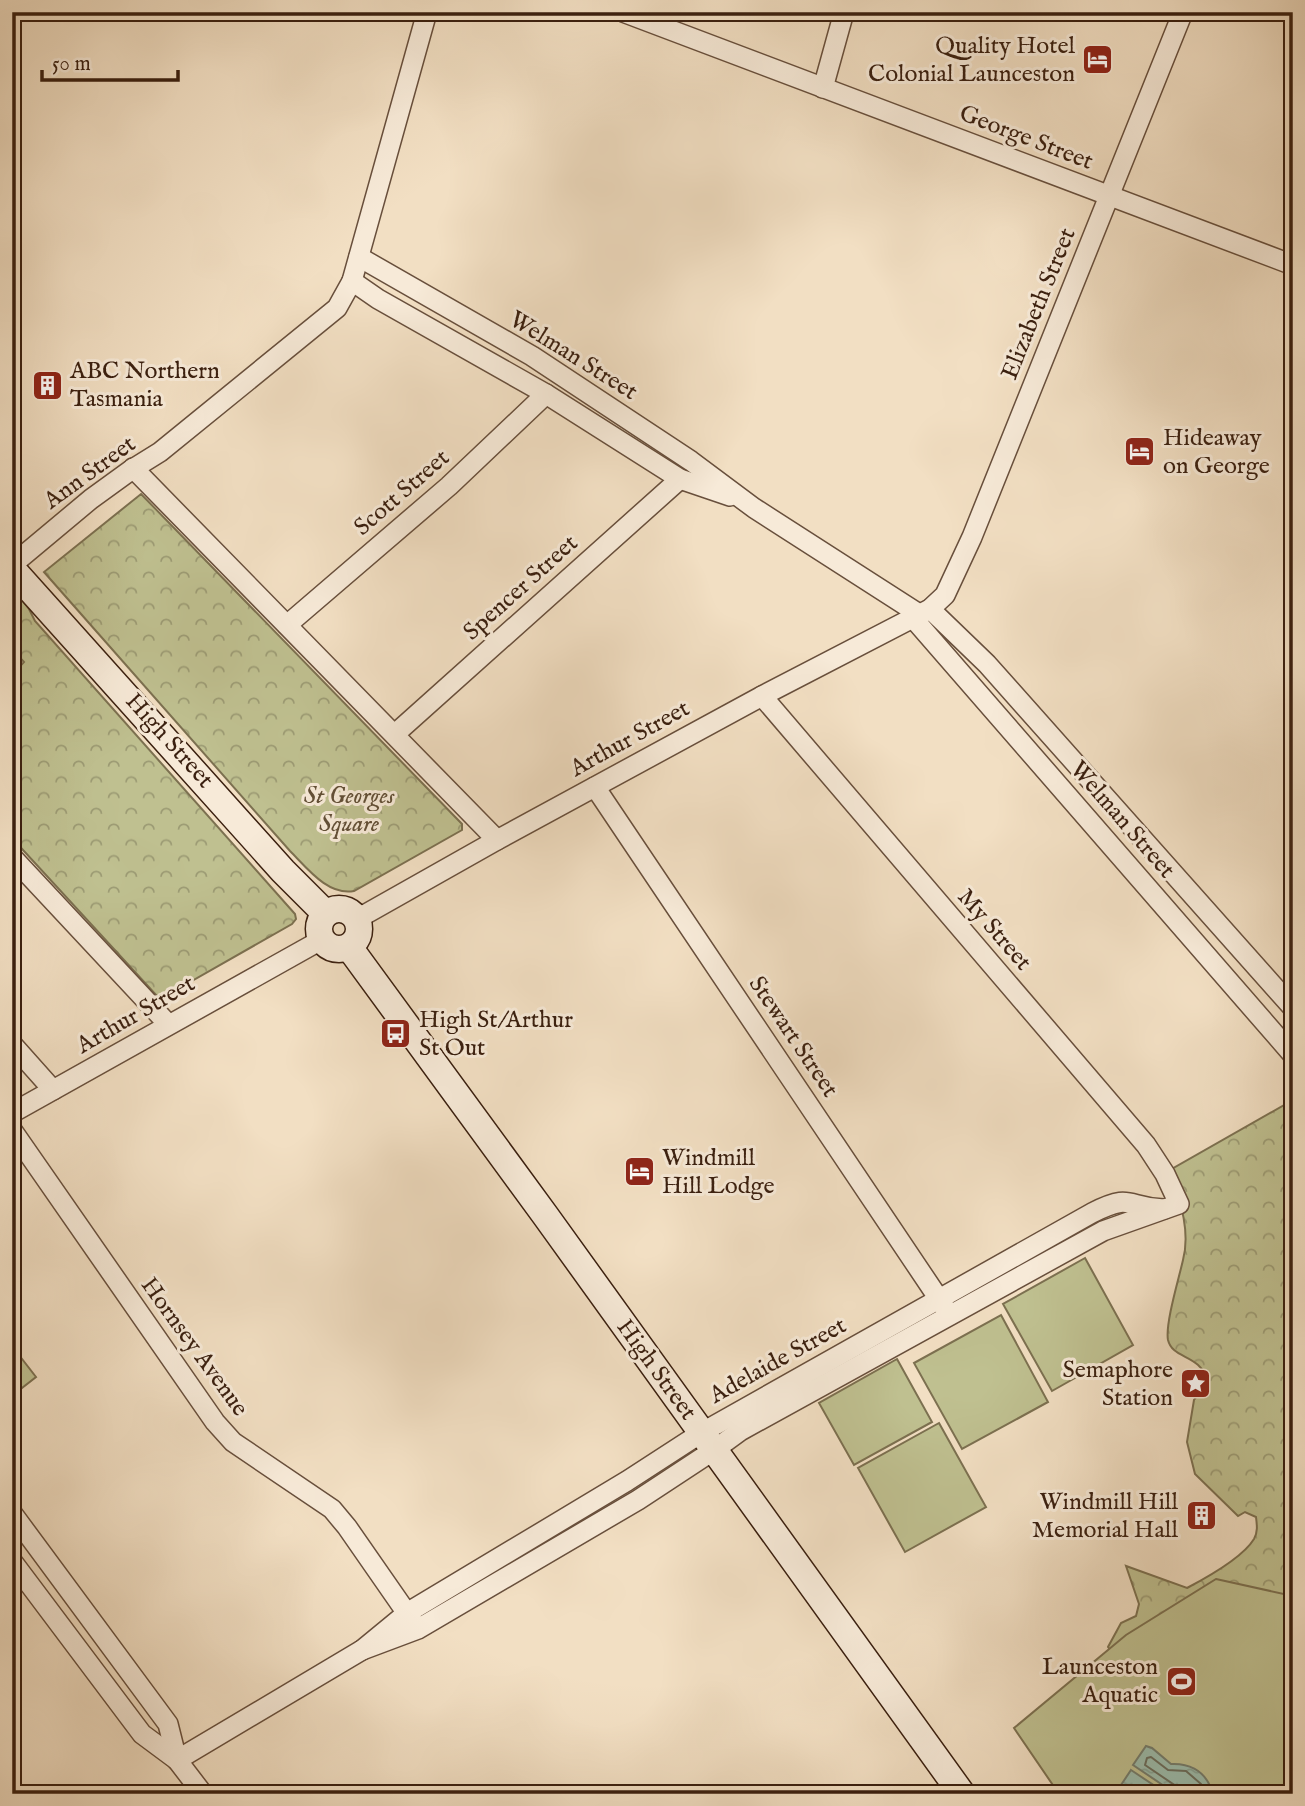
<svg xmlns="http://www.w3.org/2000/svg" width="1305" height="1806" font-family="'IM FELL English',serif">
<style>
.forest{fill:url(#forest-crowns);stroke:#7c7050;stroke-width:2}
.pitch{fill:#bfc090;stroke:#7c7050;stroke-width:2}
.water{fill:url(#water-ripples);stroke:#757e6e;stroke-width:2}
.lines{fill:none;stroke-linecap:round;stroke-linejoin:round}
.shore{stroke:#6b6e5e;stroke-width:2}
.street-casing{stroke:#684f3c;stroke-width:22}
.secondary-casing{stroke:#3a1f0f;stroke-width:29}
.street{stroke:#f7ead8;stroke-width:19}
.secondary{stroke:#f7ead8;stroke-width:26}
.labels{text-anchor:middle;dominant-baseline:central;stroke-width:6;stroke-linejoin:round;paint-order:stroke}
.poi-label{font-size:24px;fill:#3a1f0f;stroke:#f7ead8;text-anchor:end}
.street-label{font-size:24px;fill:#3a1f0f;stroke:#f7ead8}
.park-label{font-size:24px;font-style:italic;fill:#624f36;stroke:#f7ead8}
</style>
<defs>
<pattern id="forest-crowns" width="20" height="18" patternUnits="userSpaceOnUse" patternTransform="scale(1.75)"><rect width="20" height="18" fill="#bfc090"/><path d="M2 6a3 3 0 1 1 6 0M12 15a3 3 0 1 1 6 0" fill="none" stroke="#9c9b74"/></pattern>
<pattern id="water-ripples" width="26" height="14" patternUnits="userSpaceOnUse" patternTransform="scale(1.75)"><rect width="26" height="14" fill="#9cbdad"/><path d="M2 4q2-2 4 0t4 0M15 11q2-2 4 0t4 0" fill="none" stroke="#87a294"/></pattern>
</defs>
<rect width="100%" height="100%" fill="#f2dfc3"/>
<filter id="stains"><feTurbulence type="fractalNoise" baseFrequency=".00286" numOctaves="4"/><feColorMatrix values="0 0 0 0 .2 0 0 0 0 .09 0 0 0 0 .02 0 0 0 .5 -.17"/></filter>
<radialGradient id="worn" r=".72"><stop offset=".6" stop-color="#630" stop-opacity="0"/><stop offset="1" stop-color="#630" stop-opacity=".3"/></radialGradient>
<g class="forest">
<path d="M 141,494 L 462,824 L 462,830 L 354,891 C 328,896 307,868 290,851 L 44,572 Z"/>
<polygon points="18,595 29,609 35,621 295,914 296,919 292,924 162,998 157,996 12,838 12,675 24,662 12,649 12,596"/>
<path d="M 1293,1100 L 1293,1598 L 1118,1660 L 1108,1647 L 1121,1623 L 1136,1616 L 1139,1604 L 1126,1566 L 1187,1588 C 1206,1578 1243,1557 1254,1539 C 1258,1532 1257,1525 1256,1517 L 1245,1512 L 1238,1516 L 1195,1474 L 1187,1442 L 1194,1400 L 1208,1381 C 1199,1353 1173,1360 1168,1340 C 1165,1324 1179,1278 1183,1260 C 1191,1230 1179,1198 1170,1170 Z"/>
</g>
<g class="pitch">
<polygon points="1085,1258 1133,1345 1052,1391 1003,1304"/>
<polygon points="1001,1315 1048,1402 962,1449 914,1363"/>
<polygon points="12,1346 36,1377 13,1395 12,1395"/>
<polygon points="897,1359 932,1422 854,1465 819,1403"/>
<polygon points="939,1423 986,1507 905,1552 858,1468"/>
<polygon points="1216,1579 1293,1596 1293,1794 1059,1794 1014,1728 1126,1635"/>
</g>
<g class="water">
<path d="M 1146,1746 L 1152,1748 L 1171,1764 C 1188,1763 1203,1770 1210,1786 L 1206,1794 L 1176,1794 L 1133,1765 Z"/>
<polygon points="1131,1770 1167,1794 1115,1794"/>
</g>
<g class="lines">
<polyline class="shore" points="1178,1794 1176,1786 1145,1765 1147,1758 1151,1757 1168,1770 1186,1771 1201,1784 1200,1794"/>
<defs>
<g id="street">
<polyline points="623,12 1293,265"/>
<polyline points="823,88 844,12"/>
<polyline points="359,257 532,356 691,461 754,508 919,614"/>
<polyline points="352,281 378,299 546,394 680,479 730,496"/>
<polyline points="133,468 497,840"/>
<polyline points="12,565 91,499 131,470 160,452 337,308 352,281 427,12"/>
<polyline points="930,609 987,664 1293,1008"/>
<polyline points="913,618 1293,1055"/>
<polyline points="287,625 449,486 546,394"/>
<polyline points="395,734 680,479"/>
<polyline points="595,787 945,1308"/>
<polyline points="12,857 168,1024"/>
<polyline points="357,919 497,840 762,696 930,609 945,595 972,537 1183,12"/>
<polyline points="12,1044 53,1090"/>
<polyline points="12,1113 321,940"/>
<polyline points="12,1130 215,1422 233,1442 332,1509 347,1527 413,1622"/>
<polyline points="12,1513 168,1724 177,1760"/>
<polyline points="12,1561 142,1734 177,1760 203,1794"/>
<polyline points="362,1650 418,1629 638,1500 714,1450 740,1431 1103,1231 1179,1204 1165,1174 1146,1145 762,696"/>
<path d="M 177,1760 L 362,1650 L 407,1613 L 627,1481 L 701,1433 L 1092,1213 C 1133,1192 1126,1208 1164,1209"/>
</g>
<g id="secondary">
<polyline points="12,569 283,871 325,913"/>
<circle cx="339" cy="929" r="20"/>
<polyline points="349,947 545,1215 962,1794"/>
</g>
</defs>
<use href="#street" class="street-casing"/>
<use href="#secondary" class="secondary-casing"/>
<use href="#street" class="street"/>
<use href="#secondary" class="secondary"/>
</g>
<defs>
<symbol id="hotel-square" viewBox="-11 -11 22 22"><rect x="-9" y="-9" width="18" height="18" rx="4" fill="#8f2418" stroke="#f7ead8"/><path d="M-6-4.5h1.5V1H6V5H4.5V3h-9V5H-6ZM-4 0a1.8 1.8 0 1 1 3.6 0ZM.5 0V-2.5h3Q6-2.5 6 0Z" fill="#fff"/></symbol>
<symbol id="building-square" viewBox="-11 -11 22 22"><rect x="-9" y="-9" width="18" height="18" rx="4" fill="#8f2418" stroke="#f7ead8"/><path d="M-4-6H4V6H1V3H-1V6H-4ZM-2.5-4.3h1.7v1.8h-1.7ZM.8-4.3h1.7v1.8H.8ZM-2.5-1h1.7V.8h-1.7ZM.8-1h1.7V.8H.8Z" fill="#fff"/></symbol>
<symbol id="bus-square" viewBox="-11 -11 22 22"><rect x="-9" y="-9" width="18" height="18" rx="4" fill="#8f2418" stroke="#f7ead8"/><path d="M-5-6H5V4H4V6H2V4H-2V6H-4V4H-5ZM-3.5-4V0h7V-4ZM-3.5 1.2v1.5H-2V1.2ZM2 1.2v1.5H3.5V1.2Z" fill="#fff"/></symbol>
<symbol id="sight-square" viewBox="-11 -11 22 22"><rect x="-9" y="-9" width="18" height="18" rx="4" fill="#8f2418" stroke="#f7ead8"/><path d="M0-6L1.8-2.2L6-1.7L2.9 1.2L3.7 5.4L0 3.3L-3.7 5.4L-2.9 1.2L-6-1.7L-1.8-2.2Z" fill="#fff"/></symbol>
<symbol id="stadium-square" viewBox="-11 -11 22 22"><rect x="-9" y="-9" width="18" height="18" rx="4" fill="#8f2418" stroke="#f7ead8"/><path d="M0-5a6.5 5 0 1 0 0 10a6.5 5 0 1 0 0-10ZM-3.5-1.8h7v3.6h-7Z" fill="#fff"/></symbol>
</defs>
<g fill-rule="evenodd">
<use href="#hotel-square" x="1080" y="42" width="35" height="35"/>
<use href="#building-square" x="30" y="368" width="35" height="35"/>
<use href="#hotel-square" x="1122" y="434" width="35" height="35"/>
<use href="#bus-square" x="378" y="1016" width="35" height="35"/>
<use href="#hotel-square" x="622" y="1154" width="35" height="35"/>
<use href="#sight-square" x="1178" y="1366" width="35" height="35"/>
<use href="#building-square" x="1184" y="1498" width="35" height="35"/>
<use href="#stadium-square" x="1164" y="1664" width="35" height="35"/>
</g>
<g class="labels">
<g class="poi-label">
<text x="1075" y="46">Quality Hotel<tspan x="1075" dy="28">Colonial Launceston</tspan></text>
<text x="70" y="371" text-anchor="start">ABC Northern<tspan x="70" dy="28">Tasmania</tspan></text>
<text x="1163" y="438" text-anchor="start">Hideaway<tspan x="1163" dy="28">on George</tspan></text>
<text x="419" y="1020" text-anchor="start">High St/Arthur<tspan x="419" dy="28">St Out</tspan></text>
<text x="662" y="1158" text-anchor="start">Windmill<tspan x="662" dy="28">Hill Lodge</tspan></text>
<text x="1173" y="1370">Semaphore<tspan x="1173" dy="28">Station</tspan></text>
<text x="1178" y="1502">Windmill Hill<tspan x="1178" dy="28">Memorial Hall</tspan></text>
<text x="1158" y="1667">Launceston<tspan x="1158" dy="28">Aquatic</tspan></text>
</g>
<g class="street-label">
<text transform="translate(1026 138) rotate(21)">George Street</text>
<text transform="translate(1039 304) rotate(-68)">Elizabeth Street</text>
<text transform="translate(573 356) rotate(32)">Welman Street</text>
<text transform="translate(90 473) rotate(-36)">Ann Street</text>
<text transform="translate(402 493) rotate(-41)">Scott Street</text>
<text transform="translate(521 588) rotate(-42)">Spencer Street</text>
<text transform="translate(630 739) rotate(-29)">Arthur Street</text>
<text transform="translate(169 741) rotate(48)">High Street</text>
<text transform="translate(1122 820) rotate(49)">Welman Street</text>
<text transform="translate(994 930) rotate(49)">My Street</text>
<text transform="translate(136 1015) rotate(-30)">Arthur Street</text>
<text transform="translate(793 1037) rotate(56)">Stewart Street</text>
<text transform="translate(194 1347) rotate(54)">Hornsey Avenue</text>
<text transform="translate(778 1361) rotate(-29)">Adelaide Street</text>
<text transform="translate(656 1370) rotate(54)">High Street</text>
</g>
<g class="park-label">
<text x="349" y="796">St Georges<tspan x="349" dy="28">Square</tspan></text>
</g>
</g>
<rect width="1305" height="1806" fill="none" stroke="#f2dfc3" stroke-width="42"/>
<rect x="14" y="14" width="1277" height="1778" fill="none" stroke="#3a1f0f" stroke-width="3.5"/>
<rect x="21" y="21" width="1263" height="1764" fill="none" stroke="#3a1f0f" stroke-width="2"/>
<path d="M42 70v10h136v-10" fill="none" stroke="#3a1f0f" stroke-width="3.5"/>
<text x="52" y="70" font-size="21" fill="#3a1f0f" stroke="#f7ead8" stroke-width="5" paint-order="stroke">50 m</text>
<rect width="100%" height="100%" filter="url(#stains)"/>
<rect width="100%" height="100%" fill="url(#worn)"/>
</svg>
